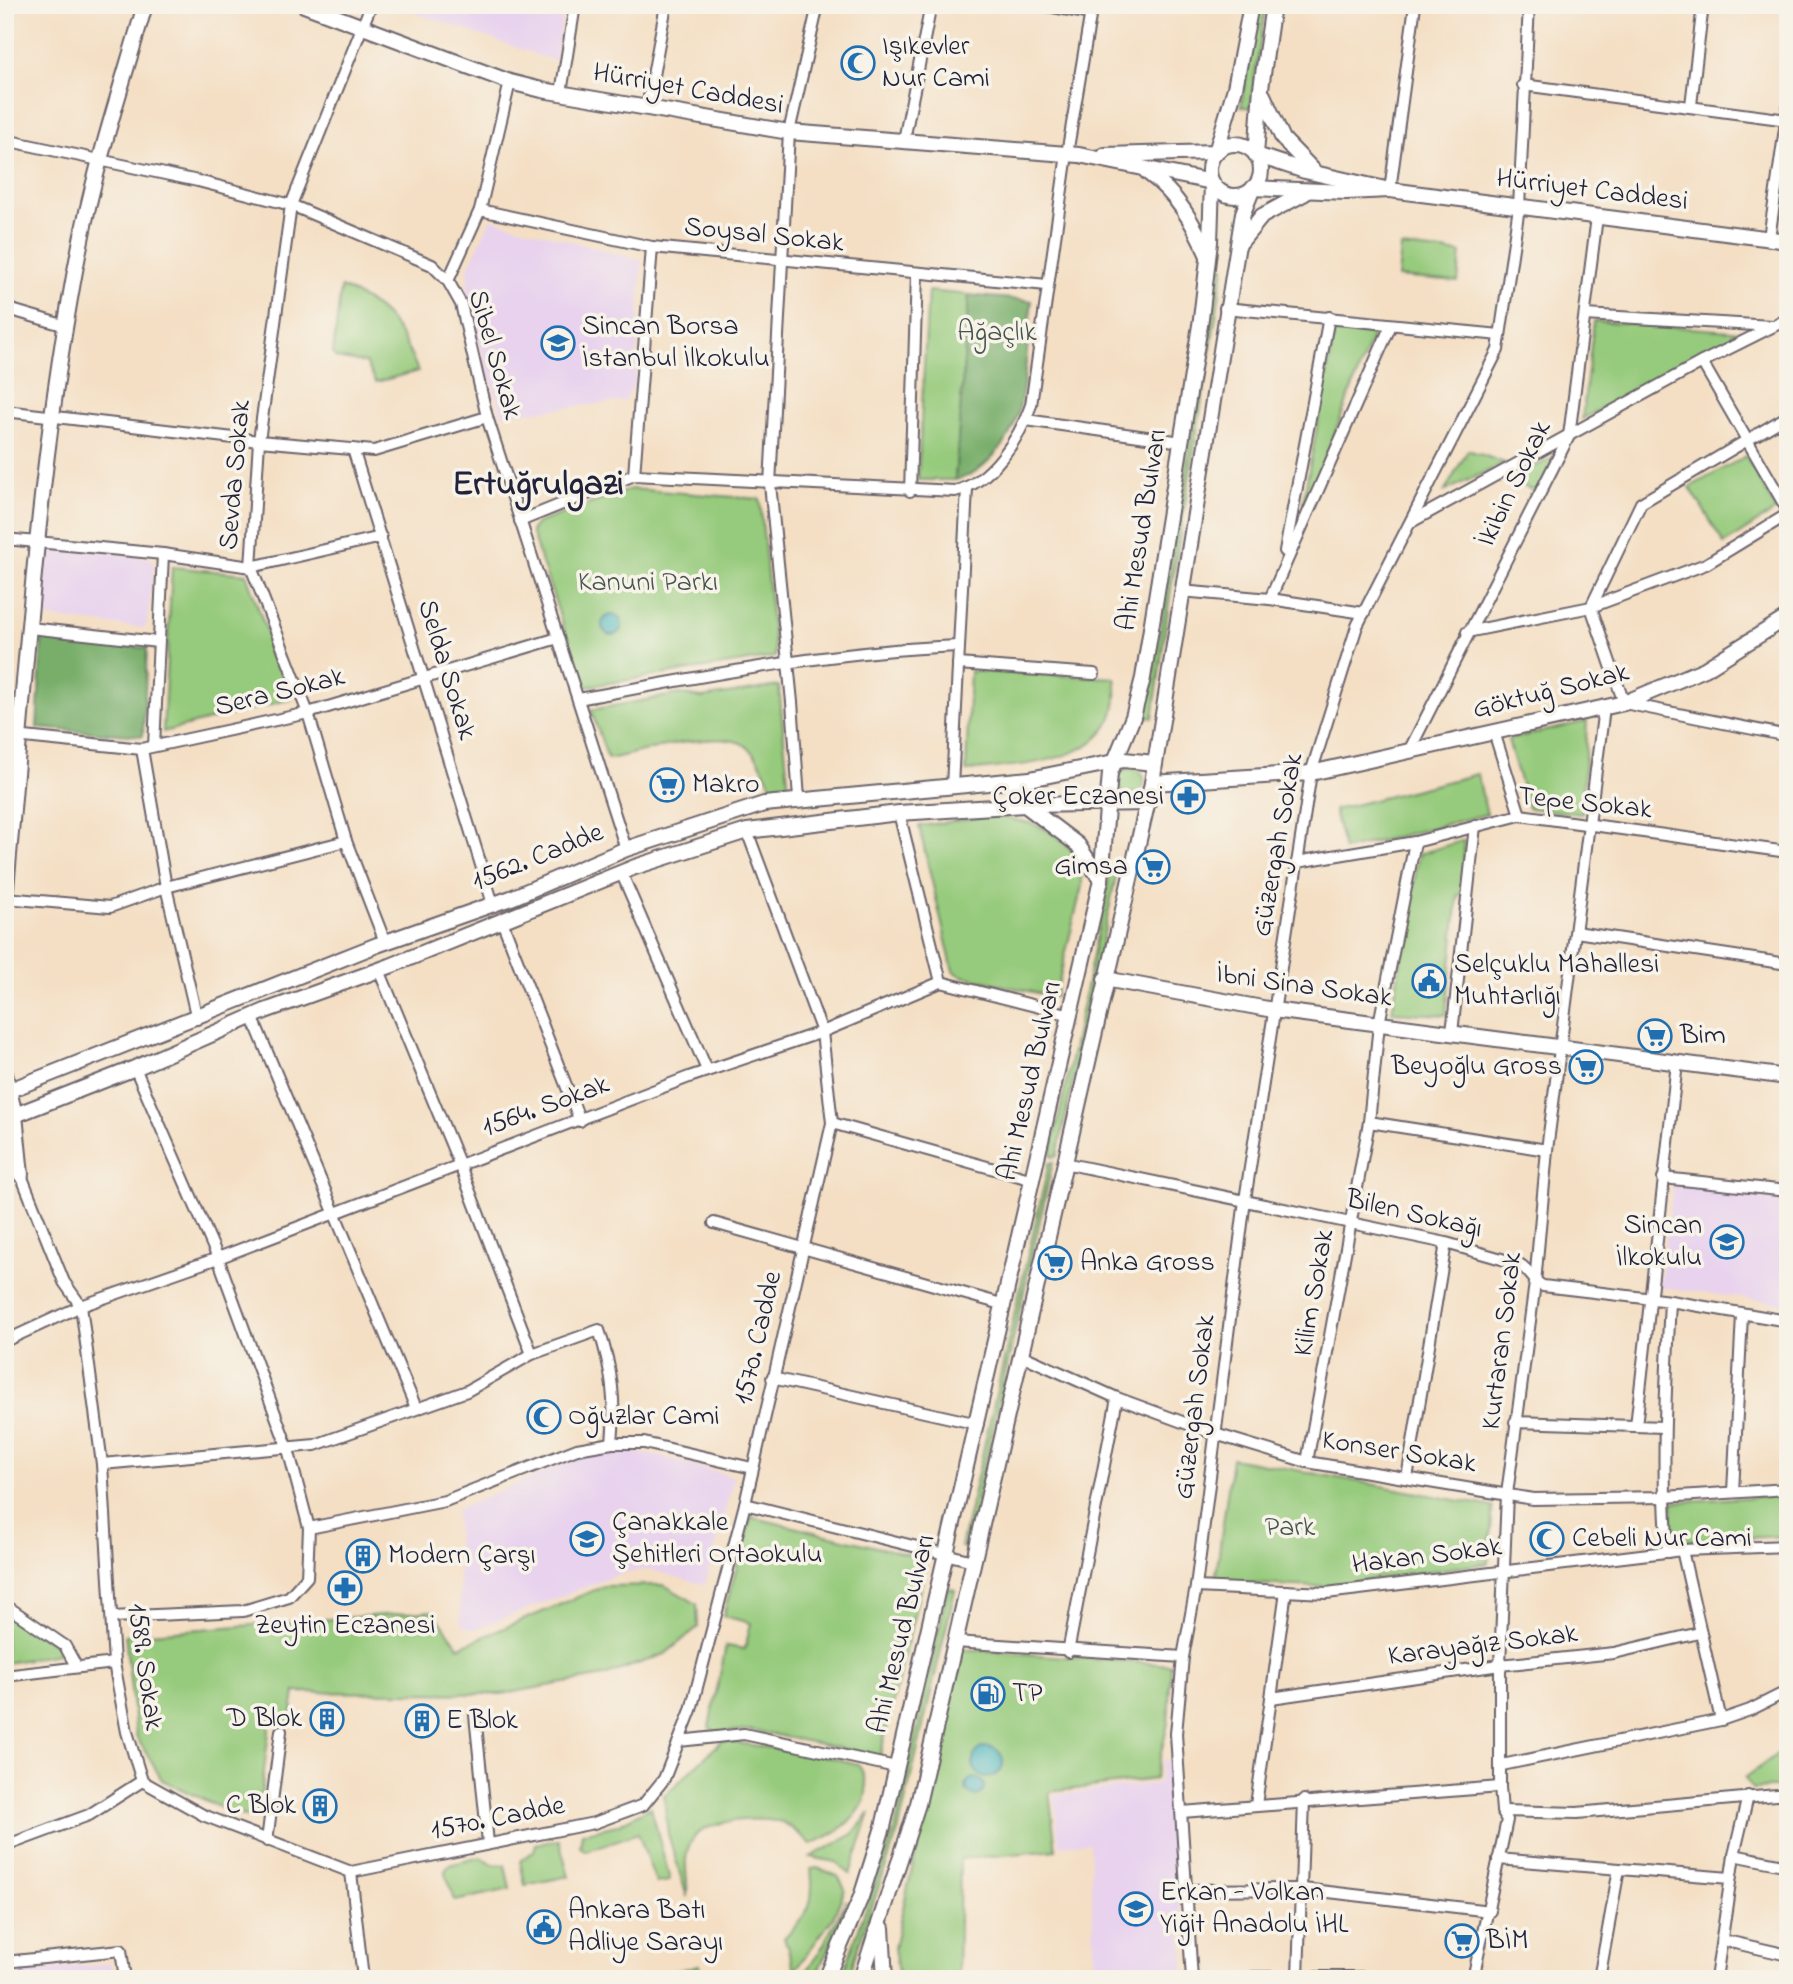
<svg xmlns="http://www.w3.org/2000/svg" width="1793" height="1984" font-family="'Indie Flower',sans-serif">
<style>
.built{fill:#e8d2ee}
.green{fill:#96ca7b;stroke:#5c765b;stroke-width:2}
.forest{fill:#78ae6b;stroke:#4d6853;stroke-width:2}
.water{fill:#42b2bb;stroke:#326a7b;stroke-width:2}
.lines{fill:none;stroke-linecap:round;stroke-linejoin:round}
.street-casing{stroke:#6c646b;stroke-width:14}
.secondary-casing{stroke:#6c646b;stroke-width:18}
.street{stroke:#fff;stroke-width:10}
.secondary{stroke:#fff;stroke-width:14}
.labels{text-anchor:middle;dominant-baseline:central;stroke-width:7;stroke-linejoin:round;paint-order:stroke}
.poi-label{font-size:28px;fill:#22223b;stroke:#f7f3e8;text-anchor:start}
.street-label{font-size:28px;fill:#22223b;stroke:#f7f3e8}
.park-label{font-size:28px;fill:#45544e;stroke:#f7f3e8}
.district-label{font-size:35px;font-weight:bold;fill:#22223b;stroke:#f7f3e8}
</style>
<rect width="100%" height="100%" fill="#f7f3e8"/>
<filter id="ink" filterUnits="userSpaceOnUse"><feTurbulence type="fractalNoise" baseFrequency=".0143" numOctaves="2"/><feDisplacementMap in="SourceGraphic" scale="14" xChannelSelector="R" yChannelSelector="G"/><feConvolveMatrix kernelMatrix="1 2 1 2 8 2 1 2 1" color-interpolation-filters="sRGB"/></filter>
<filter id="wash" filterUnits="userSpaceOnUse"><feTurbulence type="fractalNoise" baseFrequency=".00686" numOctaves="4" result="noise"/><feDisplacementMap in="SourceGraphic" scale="28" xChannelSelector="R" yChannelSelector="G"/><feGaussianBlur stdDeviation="1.57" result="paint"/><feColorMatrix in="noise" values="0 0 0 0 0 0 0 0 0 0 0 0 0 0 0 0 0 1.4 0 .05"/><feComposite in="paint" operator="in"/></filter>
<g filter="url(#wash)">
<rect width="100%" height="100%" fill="#f4dfc4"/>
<g class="built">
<polygon points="393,5 565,5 555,61"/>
<polygon points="491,219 642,261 635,382 625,401 502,415 467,305 468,268"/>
<polygon points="53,545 150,558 154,564 147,624 144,628 44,617 41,612 46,549"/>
<polygon points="1673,1185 1788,1197 1788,1304 1660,1287"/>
<polygon points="624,1451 664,1457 734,1477 705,1585 648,1569 617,1575 473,1630 461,1625 456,1510 584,1455"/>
<polygon points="1168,1759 1185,1973 1142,1979 1095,1979 1090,1843 1059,1845 1054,1795 1159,1783 1162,1761"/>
<polygon points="111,1963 113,1979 5,1979 5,1974"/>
</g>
<g class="green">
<polygon points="1258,5 1266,5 1250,108 1241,106"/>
<polygon points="1401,247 1461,253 1458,282 1398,277"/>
<polygon points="1218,267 1224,267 1170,595 1153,718 1144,716 1155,664"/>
<path d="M 341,287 C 387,308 399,325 418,371 L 376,382 L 366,363 L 336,358 L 333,353 Z"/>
<polygon points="928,291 969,295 955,480 918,480"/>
<polygon points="1594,321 1745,332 1582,419"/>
<polygon points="1335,330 1373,334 1309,500 1303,502"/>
<polygon points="1468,450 1505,463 1445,491"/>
<polygon points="1746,456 1776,510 1724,544 1690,487"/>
<polygon points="1555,457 1538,493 1508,479"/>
<polygon points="631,489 760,499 775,657 584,687 531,531 537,523"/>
<polygon points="172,567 246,574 291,699 163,732"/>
<path d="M 970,671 L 1115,678 C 1129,764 1026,764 966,771 Z"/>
<path d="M 779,686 L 789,791 L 774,792 C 767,777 760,757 746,746 C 722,727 639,753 608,759 L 591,710 L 679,694 L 702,698 Z"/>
<polygon points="1587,721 1582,814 1528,808 1508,740"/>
<circle cx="1131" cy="781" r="13"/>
<polygon points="1477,774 1487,814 1344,850 1334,810"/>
<path d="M 989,816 C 1035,821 1050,826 1081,860 L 1082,886 L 1055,997 L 962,976 L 953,971 L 919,826 Z"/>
<polygon points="1464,840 1463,894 1458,895 1446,1015 1392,1012 1419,854"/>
<polygon points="1111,869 1117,871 1057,1156 1053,1157 1051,1155"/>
<polygon points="1053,1162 966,1549 961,1547 1049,1163"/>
<polygon points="1232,1458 1493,1507 1488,1563 1316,1587 1215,1582"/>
<polygon points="1788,1495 1788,1536 1672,1541 1672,1502"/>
<polygon points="751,1517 915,1556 914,1563 926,1566 880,1756 751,1730 716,1732 709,1727 726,1646 745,1649 751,1623 723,1616"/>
<polygon points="664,1585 697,1604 698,1627 665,1654 604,1676 502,1694 295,1692 290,1726 270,1723 258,1819 232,1813 162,1780 136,1736 125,1635 433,1611 459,1647 604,1586"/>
<polygon points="948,1588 955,1590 899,1828 847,1979 841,1979 896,1824"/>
<polygon points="5,1613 59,1647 59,1654 5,1663"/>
<polygon points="962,1649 1171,1665 1168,1723 1155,1779 1049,1792 1056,1850 960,1859 958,1979 899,1979 894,1948"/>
<path d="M 722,1741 L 815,1754 L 858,1764 C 884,1804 843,1831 811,1844 C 803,1838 794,1828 785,1824 C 766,1815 704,1819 693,1839 C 680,1859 689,1875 687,1897 L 668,1834 L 664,1796 Z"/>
<polygon points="1788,1746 1788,1787 1753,1789 1745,1778"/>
<polygon points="651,1807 670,1881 656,1883 638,1833 586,1851 580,1847 582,1833 617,1825"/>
<polygon points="870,1813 850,1874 836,1862 810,1857 852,1835"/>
<polygon points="559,1840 569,1876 525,1885 520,1861 534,1851 536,1844"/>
<polygon points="481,1857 491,1864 505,1865 510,1889 455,1901 445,1871 449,1865"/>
<path d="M 817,1868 L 838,1876 L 845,1889 L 833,1918 L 795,1970 L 784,1938 C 809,1913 815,1904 811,1869 Z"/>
<polygon points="847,1900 836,1933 814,1979 800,1979 819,1953"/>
<polygon points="699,1965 704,1979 647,1979"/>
</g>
<g class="forest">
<path d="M 969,295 L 1032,301 C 1027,338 1027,380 1017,416 C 1010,442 982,475 955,480 Z"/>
<polygon points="42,638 147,648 143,736 37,728"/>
</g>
<g class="water">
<circle cx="612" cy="625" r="10"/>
<circle cx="988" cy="1762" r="15"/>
<circle cx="975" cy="1787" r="9"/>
</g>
</g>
<g filter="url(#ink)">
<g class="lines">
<defs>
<g id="street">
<polyline points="371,5 291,205 259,441 251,567 308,713 346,841 385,942"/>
<polyline points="1042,5 1091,14"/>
<polyline points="1523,85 1788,120"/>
<polyline points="561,93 575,5"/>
<polyline points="1691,105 1703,5"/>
<polyline points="647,108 666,5"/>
<polyline points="5,140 198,181 291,205 432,265 448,281 461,304 487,417 626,849"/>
<polyline points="904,140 931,5"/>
<polyline points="1390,190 1415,5"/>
<polyline points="480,210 652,247 1047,285"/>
<polyline points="1769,238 1788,108"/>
<polyline points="448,281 480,210 510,82"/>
<polyline points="5,308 66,326"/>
<polyline points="1225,308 1500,335"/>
<polyline points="1585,315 1772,326"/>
<polyline points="1702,362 1788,511"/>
<polyline points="5,411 259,441 374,451 487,417"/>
<polyline points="1788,416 1641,503 1591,607 1624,703 1788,736"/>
<polyline points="1026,420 1182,442"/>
<polyline points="353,449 493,904"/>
<polyline points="634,475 652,247"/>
<polyline points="910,491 917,273"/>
<path d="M 520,521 L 634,475 L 955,491 C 991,483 1020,437 1031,405 L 1067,154 L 1092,5"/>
<polyline points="1411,522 1702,362 1788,319"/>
<polyline points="5,539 163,554 251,567 381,537"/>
<polyline points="1285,551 1329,317"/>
<polyline points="1181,591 1270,599 1364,613"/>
<polyline points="1270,599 1391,325"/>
<polyline points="30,628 158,642"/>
<polyline points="1467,632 1591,607 1706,564 1788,514"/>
<polyline points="958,664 1094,674"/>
<path d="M 578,699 C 704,676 830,651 958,646"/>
<polyline points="1494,732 1520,815"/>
<polyline points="5,735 142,749 308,713 558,638"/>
<polyline points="154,746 163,554"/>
<polyline points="142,749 166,887 197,1019"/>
<polyline points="1409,751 1569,436 1597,217"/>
<polyline points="952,787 967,488"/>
<polyline points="799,799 792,702 770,484 789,132 818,5"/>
<polyline points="1297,862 1415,842 1520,815 1788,852"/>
<polyline points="621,872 707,1070"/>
<polyline points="5,898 110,907 166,887 346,841"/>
<polyline points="502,921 580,1121"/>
<polyline points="1576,932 1788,964"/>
<polyline points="379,970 459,1163 532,1354"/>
<polyline points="941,982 1071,1015"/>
<polyline points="252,1016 416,1408"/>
<polyline points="1452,1033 1475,826"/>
<polyline points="1369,1122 1547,1150"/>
<polyline points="832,1123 1033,1180"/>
<path d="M 1064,1163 L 1446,1243 L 1519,1264 C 1530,1270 1532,1281 1543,1286 L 1670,1301 L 1788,1321"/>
<polyline points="21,1175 64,1282 81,1306 102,1464 114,1663 127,1732 142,1781 203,1815 351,1872"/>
<polyline points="1663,1178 1788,1191"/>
<polyline points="714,1223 1005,1305"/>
<polyline points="5,1341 81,1306 218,1258 689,1077 822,1032 941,982 899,813"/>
<polyline points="1021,1355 1117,1398 1215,1434 1307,1462 1533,1499 1664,1497 1788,1489"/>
<polyline points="772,1378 978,1424"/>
<polyline points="1515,1422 1664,1427"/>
<polyline points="1636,1426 1677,1063"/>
<polyline points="1307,1462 1369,1122 1379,1024 1415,842"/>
<path d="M 102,1464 L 315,1445 L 467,1391 L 532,1354 L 599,1330 C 612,1369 616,1402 612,1443"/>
<polyline points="1407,1478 1446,1243"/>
<polyline points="1733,1492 1742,1315"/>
<polyline points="745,1504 973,1561"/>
<polyline points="309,1528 445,1501 577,1449 612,1443 644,1443 752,1468"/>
<polyline points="1682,1550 1721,1720"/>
<path d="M 1668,1552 C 1661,1468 1666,1385 1670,1301"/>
<polyline points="1196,1587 1326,1593 1682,1550 1788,1546"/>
<polyline points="5,1605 65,1646 76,1666"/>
<polyline points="112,1617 243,1611 289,1597 307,1577 309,1528 288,1449 218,1258 135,1068"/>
<polyline points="955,1642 1183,1657"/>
<polyline points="1068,1652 1117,1398"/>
<polyline points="5,1676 114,1663"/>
<polyline points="1271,1698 1500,1665 1614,1653 1699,1633"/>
<polyline points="475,1715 488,1843"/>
<polyline points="679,1741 744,1734 896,1767"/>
<polyline points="1502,1765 1721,1720 1750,1710 1788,1691"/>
<polyline points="1256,1805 1286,1591"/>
<polyline points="1502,1811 1577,1813 1788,1794"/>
<polyline points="1182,1812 1500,1787"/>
<polyline points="267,1841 281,1731"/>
<polyline points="5,1846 89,1815 142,1781"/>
<polyline points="1734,1855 1788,1866"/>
<polyline points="1498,1859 1730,1878"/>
<polyline points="351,1872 594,1823 643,1805 664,1779 691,1710 745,1504 832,1123 822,1032 747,831"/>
<polyline points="351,1872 363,1979"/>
<polyline points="1186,1890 1303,1889 1490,1911"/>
<polyline points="1722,1940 1788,1955"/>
<polyline points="5,1962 121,1950 125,1979"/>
<polyline points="1298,1977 1304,1800"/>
<polyline points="1192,1979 1176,1734 1183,1657 1196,1587 1245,1200 1311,773 1357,626 1498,350 1519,207 1529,5"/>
<polyline points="1473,1979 1507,1820 1502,1811 1500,1787 1500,1665 1507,1494 1535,1283 1547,1150 1604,708"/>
<polyline points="1599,1979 1619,1869"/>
<polyline points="1716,1979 1734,1855 1748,1796"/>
</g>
<g id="secondary">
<polyline points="304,5 510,82 542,90 789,132 1079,155 1212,182 1210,242 1201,319 1143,678 1133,717 1110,773 1101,880 883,1827 861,1897 826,1979"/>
<polyline points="1273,5 1261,88 1256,155 1305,171 1390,190 1788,241"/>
<polyline points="1263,95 1283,139 1313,170"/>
<circle cx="1235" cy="170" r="26"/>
<polyline points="1105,155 1216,152 1235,88 1251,5"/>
<path d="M 1147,172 C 1178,195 1193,222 1208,256"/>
<polyline points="1239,244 1262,216 1305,193"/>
<polyline points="1152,783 1311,773 1624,703 1705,669 1788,617"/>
<polyline points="1025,805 1078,845 1101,880"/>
<path d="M 5,899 C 26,674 38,447 84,225 C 100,151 124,78 145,5"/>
<polyline points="1105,979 1273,1010 1788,1077"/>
<polyline points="5,1074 15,1115 21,1175"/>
<polyline points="5,1092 377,945 511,898 626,849 764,804 1030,779 1124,760 1155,763"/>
<polyline points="5,1119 135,1068 265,1011 390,966 635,867 747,831 899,813 1025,805 1148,803"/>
<polyline points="5,1153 20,1173"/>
<polyline points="882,1928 885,1979"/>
<polyline points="861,1979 918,1804 1152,783 1243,213 1253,188 1346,192 1390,190"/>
<polyline points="1253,1979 1362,1979"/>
</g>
</defs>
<use href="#street" class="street-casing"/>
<use href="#secondary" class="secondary-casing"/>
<use href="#street" class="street"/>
<use href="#secondary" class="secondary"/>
</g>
</g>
<defs>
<symbol id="mosque-ring" viewBox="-11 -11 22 22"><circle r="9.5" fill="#f7f3e8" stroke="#1f6fb2" stroke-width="1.5"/><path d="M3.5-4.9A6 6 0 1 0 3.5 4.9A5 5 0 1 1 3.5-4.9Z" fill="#1f6fb2"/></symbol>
<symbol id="school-ring" viewBox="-11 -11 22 22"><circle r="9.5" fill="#f7f3e8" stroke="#1f6fb2" stroke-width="1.5"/><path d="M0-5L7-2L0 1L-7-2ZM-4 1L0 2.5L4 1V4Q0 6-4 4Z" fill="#1f6fb2"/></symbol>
<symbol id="supermarket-ring" viewBox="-11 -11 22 22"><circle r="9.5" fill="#f7f3e8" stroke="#1f6fb2" stroke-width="1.5"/><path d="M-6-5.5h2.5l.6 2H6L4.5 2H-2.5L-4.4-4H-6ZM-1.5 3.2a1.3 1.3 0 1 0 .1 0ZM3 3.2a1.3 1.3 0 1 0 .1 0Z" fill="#1f6fb2"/></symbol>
<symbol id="pharmacy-ring" viewBox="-11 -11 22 22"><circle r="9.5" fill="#f7f3e8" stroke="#1f6fb2" stroke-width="1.5"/><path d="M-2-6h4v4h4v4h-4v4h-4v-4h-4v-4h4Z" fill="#1f6fb2"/></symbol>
<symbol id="civic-ring" viewBox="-11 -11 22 22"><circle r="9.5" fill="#f7f3e8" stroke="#1f6fb2" stroke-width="1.5"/><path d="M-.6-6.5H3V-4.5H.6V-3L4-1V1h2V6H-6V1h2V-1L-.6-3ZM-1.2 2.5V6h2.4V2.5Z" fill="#1f6fb2"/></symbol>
<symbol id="building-ring" viewBox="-11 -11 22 22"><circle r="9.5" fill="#f7f3e8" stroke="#1f6fb2" stroke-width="1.5"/><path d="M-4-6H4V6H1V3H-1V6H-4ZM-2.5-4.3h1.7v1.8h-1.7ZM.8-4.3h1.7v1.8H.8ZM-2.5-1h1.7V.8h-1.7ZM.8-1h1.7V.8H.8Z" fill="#1f6fb2"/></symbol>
<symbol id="fuel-ring" viewBox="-11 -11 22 22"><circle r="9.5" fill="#f7f3e8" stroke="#1f6fb2" stroke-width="1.5"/><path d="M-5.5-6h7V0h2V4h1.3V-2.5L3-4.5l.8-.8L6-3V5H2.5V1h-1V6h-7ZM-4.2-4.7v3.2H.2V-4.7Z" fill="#1f6fb2"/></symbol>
</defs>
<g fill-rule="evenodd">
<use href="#mosque-ring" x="839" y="44" width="38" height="38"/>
<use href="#school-ring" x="539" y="324" width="38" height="38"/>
<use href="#supermarket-ring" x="648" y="766" width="38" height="38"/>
<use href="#pharmacy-ring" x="1169" y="778" width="38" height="38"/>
<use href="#supermarket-ring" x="1134" y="848" width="38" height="38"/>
<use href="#civic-ring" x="1410" y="962" width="38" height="38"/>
<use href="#supermarket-ring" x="1636" y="1017" width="38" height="38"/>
<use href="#supermarket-ring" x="1567" y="1048" width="38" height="38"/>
<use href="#school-ring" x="1708" y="1223" width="38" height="38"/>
<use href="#supermarket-ring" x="1036" y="1244" width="38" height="38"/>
<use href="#mosque-ring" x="525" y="1398" width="38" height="38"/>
<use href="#school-ring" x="568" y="1520" width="38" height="38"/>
<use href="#mosque-ring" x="1528" y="1520" width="38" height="38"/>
<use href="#building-ring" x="344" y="1537" width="38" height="38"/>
<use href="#pharmacy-ring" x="326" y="1569" width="38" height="38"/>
<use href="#fuel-ring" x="969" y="1675" width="38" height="38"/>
<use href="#building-ring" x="308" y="1700" width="38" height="38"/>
<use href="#building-ring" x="403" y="1702" width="38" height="38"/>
<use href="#building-ring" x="301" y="1787" width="38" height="38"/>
<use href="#school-ring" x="1117" y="1890" width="38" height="38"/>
<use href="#civic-ring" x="525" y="1908" width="38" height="38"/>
<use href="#supermarket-ring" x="1443" y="1922" width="38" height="38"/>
</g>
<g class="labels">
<g class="poi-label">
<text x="882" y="47">Işıkevler<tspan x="882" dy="32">Nur Cami</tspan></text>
<text x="582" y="327">Sincan Borsa<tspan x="582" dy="32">İstanbul İlkokulu</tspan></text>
<text x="692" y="785">Makro</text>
<text x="1164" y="797" text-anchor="end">Çoker Eczanesi</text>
<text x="1128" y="867" text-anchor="end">Gimsa</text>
<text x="1454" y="965">Selçuklu Mahallesi<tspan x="1454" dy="32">Muhtarlığı</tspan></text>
<text x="1680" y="1036">Bim</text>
<text x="1562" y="1067" text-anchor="end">Beyoğlu Gross</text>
<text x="1702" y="1226" text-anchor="end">Sincan<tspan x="1702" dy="32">İlkokulu</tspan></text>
<text x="1080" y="1263">Anka Gross</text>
<text x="568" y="1417">Oğuzlar Cami</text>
<text x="612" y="1523">Çanakkale<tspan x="612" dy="32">Şehitleri Ortaokulu</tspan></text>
<text x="1572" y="1539">Cebeli Nur Cami</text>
<text x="388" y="1556">Modern Çarşı</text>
<text x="345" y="1626" text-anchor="middle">Zeytin Eczanesi</text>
<text x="1012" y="1694">TP</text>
<text x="302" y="1719" text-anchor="end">D Blok</text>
<text x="446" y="1721">E Blok</text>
<text x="296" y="1806" text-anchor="end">C Blok</text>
<text x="1160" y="1893">Erkan - Volkan<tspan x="1160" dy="32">Yiğit Anadolu İHL</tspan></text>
<text x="568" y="1911">Ankara Batı<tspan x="568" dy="32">Adliye Sarayı</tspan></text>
<text x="1486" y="1941">BİM</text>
</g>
<g class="street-label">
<text transform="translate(688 90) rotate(10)">Hürriyet Caddesi</text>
<text transform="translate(1592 191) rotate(7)">Hürriyet Caddesi</text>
<text transform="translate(764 236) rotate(6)">Soysal Sokak</text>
<text transform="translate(494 355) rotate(74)">Sibel Sokak</text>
<text transform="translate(236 475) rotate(-85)">Sevda Sokak</text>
<text transform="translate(1515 484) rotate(-64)">İkibin Sokak</text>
<text transform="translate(1143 530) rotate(-81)">Ahi Mesud Bulvarı</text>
<text transform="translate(446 670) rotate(73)">Selda Sokak</text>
<text transform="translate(1551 692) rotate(-14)">Göktuğ Sokak</text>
<text transform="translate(280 693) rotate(-14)">Sera Sokak</text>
<text transform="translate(1585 804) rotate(6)">Tepe Sokak</text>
<text transform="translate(1279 845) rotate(-80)">Güzergah Sokak</text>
<text transform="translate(538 858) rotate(-22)">1562. Cadde</text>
<text transform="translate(1304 987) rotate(8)">İbni Sina Sokak</text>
<text transform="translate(1031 1081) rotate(-77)">Ahi Mesud Bulvarı</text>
<text transform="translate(546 1107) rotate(-20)">1564. Sokak</text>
<text transform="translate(1414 1215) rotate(13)">Bilen Sokağı</text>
<text transform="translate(1315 1293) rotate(-80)">Kilim Sokak</text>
<text transform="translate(759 1338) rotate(-77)">1570. Cadde</text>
<text transform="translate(1503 1341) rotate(-83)">Kurtaran Sokak</text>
<text transform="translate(1196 1407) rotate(-83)">Güzergah Sokak</text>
<text transform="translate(1399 1453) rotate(9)">Konser Sokak</text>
<text transform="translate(1427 1557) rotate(-7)">Hakan Sokak</text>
<text transform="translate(903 1634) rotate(-76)">Ahi Mesud Bulvarı</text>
<text transform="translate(1483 1646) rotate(-7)">Karayağız Sokak</text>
<text transform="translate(144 1667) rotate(82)">1589. Sokak</text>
<text transform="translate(498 1819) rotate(-11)">1570. Cadde</text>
</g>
<g class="park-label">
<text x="997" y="333">Ağaçlık</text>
<text x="648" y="583">Kanuni Parkı</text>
<text x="1290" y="1528">Park</text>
</g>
<g class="district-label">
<text x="538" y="485">Ertuğrulgazi</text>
</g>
</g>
<rect width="1793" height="1984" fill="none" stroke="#f7f3e8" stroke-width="28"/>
</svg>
